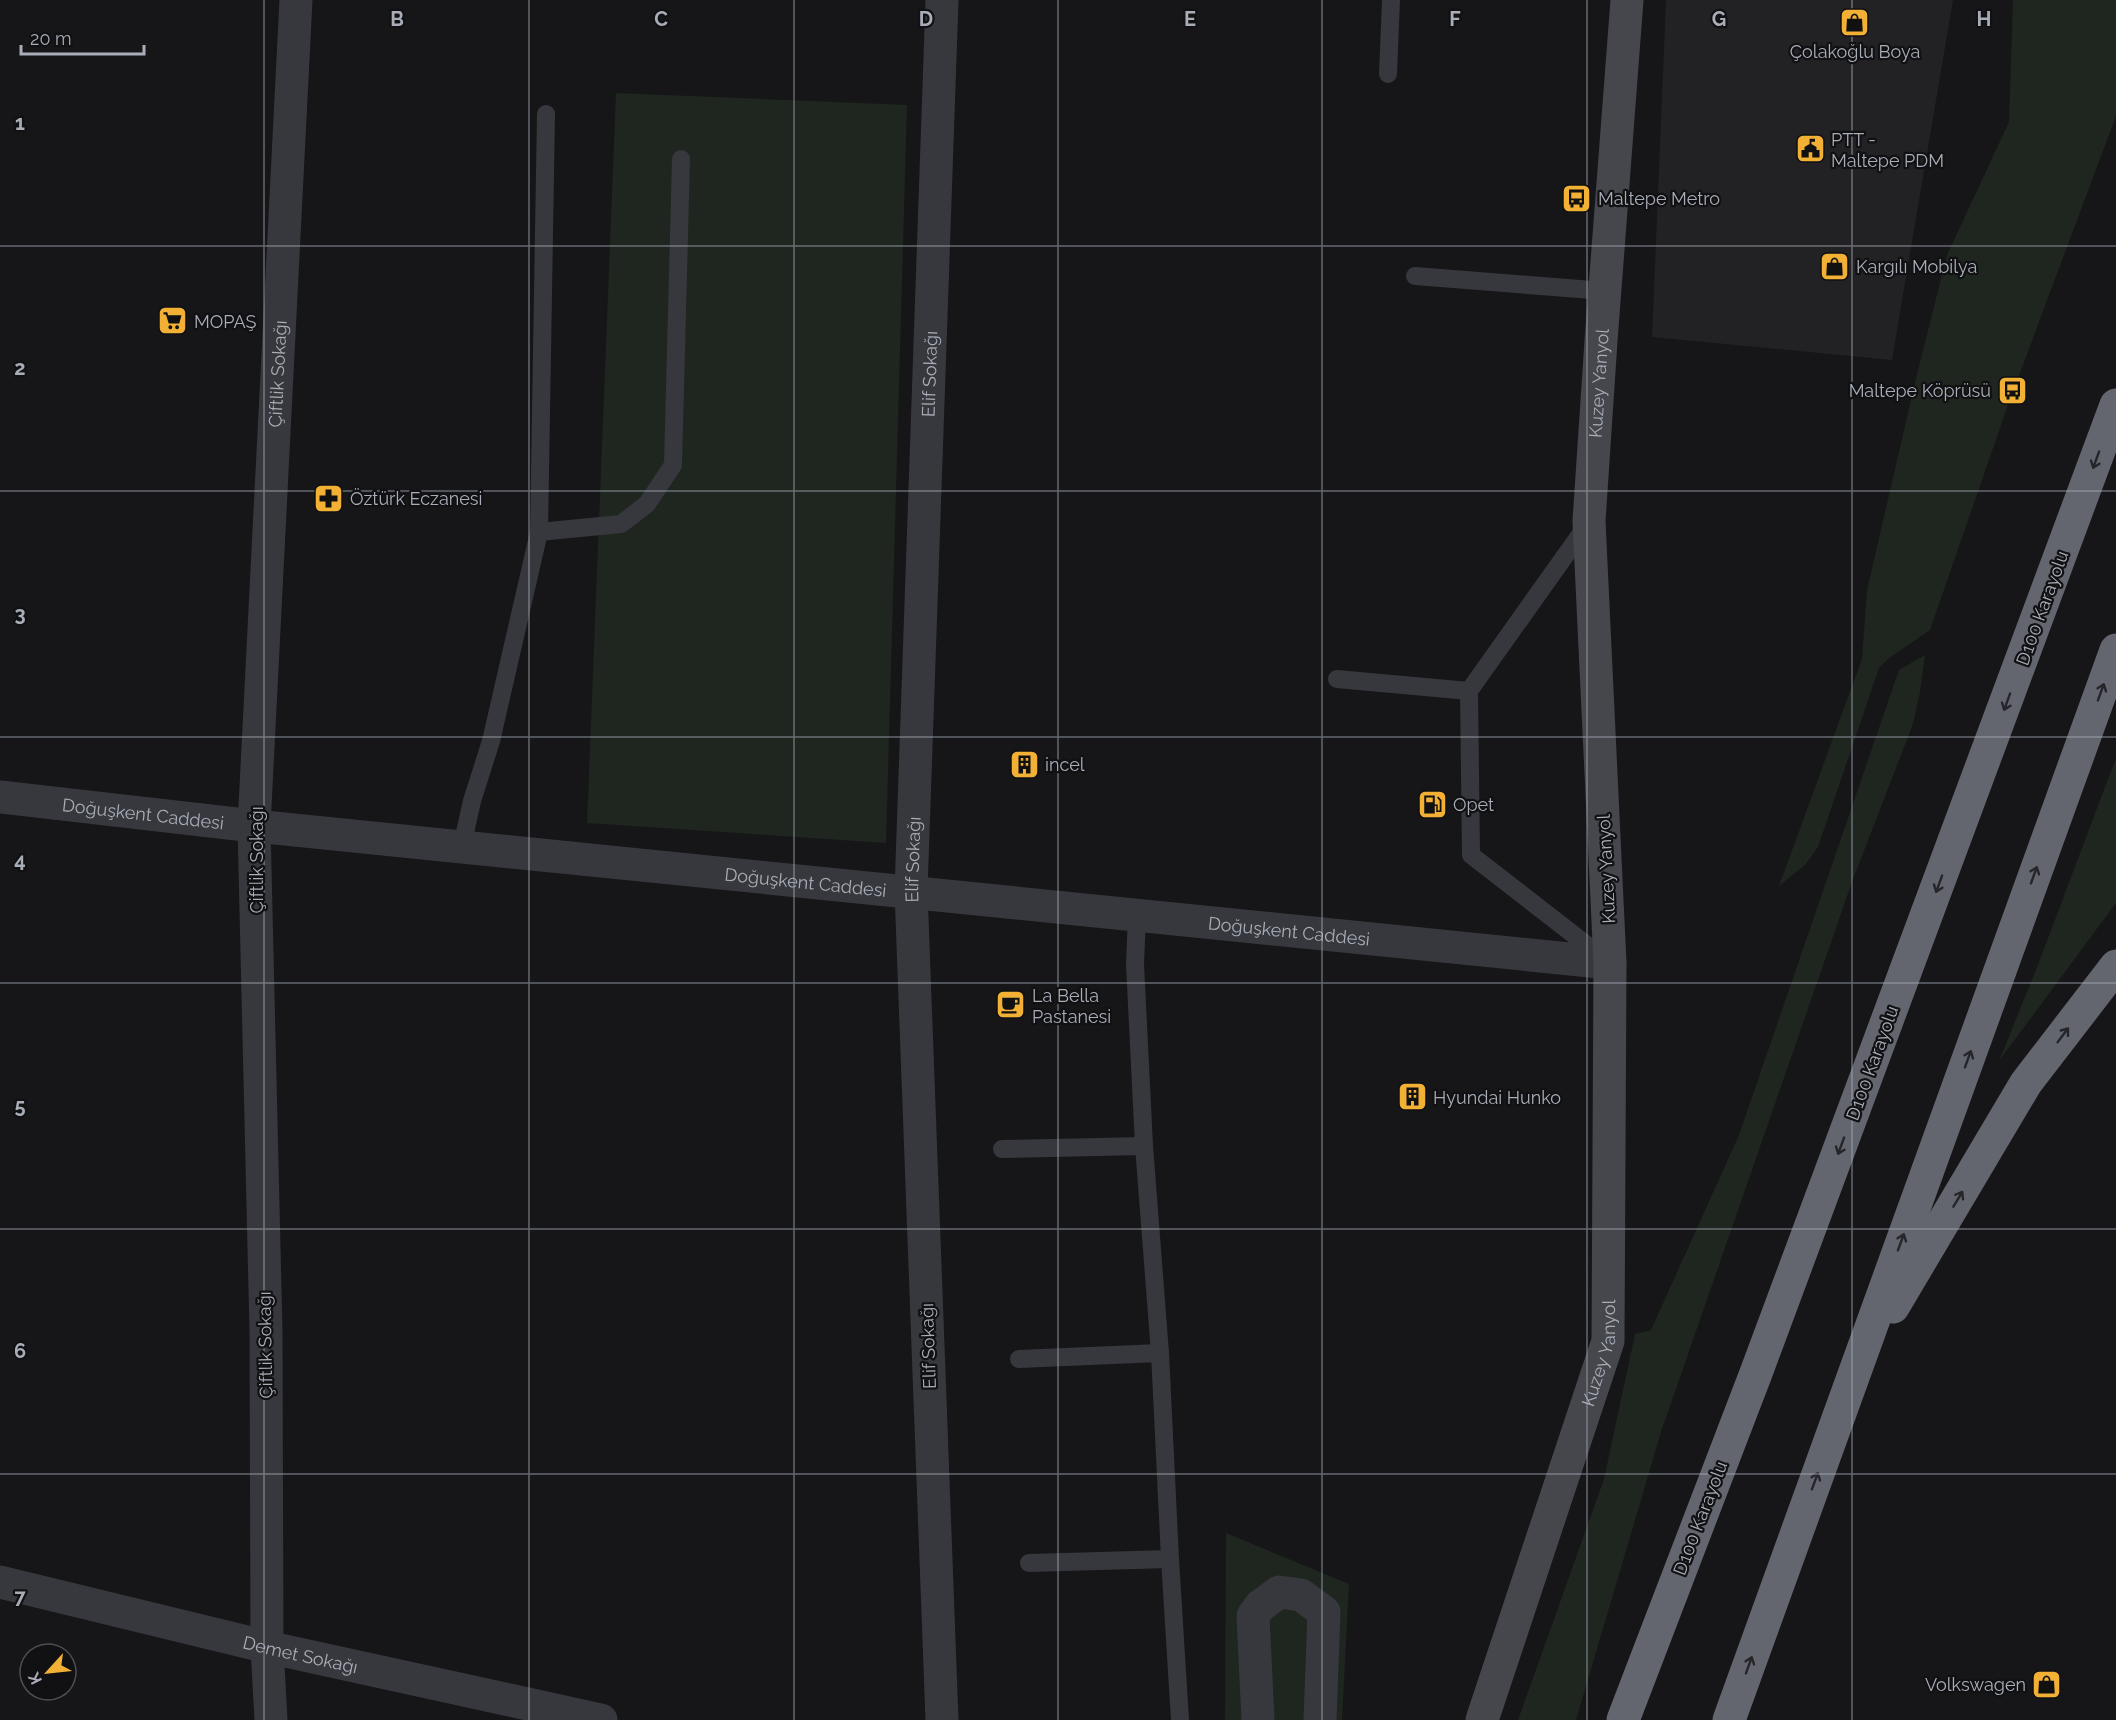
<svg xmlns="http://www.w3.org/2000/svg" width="2116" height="1720" font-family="Raleway,sans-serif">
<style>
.built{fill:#222225}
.green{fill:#1e261f}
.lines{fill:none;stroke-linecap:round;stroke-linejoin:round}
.lane{stroke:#37383d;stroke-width:18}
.street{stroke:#37383d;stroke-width:33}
.secondary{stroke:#45474d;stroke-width:33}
.highway{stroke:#63666e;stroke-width:33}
.oneway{stroke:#26262a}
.grid{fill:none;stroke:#a8adb8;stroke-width:1.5;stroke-opacity:0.55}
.labels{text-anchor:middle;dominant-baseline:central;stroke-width:4.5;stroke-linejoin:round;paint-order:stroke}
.poi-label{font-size:18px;fill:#a8adb8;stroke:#111113;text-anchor:start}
.street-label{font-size:18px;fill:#a8adb8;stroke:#111113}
.grid-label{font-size:20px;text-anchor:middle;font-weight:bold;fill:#a8adb8;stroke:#111113;stroke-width:4.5;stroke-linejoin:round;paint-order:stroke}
</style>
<rect width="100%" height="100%" fill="#161618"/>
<polygon class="built" points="1666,0 1953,0 1892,360 1652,337"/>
<g class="green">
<polygon points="2013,0 2116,0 2116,116 2008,405 1930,630 1888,659 1879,668 1818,847 1805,865 1779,886 1862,659 1867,590 1918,370 1947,255 2009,122"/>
<polygon points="616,93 907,105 886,843 587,823"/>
<polygon points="1925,655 1920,692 1913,724 1852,882 1661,1432 1576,1720 1518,1720 1604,1479 1635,1334 1651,1330 1739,1135 1899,670"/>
<polygon points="2116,758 2116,903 1999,1061 2036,970"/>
<polygon points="1226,1533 1349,1584 1342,1720 1225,1720"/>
</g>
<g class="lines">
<g class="lane">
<polyline points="1388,74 1391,0"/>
<polyline points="1415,276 1605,291"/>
<polyline points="1587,525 1469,691 1471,855 1605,959"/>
<polyline points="539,532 621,524 647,504 673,465 681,159"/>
<polyline points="1337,679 1469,691"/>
<polyline points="462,846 472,801 491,741 539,532 546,114"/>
<polyline points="1137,915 1135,964 1144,1146 1160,1353 1170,1559 1180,1720"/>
<polyline points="1002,1149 1144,1146"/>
<polyline points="1019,1359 1160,1353"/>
<polyline points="1029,1563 1170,1559"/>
</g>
<g class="street">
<path id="s1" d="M 0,797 L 254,826 L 1610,963"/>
<path id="s2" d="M 0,1582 L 267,1647 L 601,1720"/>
<path id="s3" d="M 271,1720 L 267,1647 L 266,1332 L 254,826 L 296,0"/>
<path id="s4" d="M 942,1720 L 911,891 L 942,0"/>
<polyline points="1258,1720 1253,1616 1260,1606 1279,1592 1301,1595 1324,1612 1320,1720"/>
</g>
<path class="secondary" id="s5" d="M 1482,1720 L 1608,1341 L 1610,963 L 1589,521 L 1601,341 L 1627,0"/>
<g class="highway">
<polyline points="1893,1307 2026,1083 2116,966"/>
<polyline points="1623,1720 1756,1373 2116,405"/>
<polyline points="1729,1720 2116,650"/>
</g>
</g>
<defs><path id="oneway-shaft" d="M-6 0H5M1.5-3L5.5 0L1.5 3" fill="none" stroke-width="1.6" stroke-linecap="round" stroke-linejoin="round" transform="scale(1.5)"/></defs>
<g class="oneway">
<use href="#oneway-shaft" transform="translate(2096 460) rotate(110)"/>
<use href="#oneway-shaft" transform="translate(2101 692) rotate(-70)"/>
<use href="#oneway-shaft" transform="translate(2007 702) rotate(110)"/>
<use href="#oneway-shaft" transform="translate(2034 875) rotate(-70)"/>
<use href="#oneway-shaft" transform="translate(1939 884) rotate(110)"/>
<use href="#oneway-shaft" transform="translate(2063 1035) rotate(-53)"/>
<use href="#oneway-shaft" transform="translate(1968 1059) rotate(-70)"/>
<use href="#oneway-shaft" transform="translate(1841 1146) rotate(110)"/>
<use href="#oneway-shaft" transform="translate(1958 1199) rotate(-59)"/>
<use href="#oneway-shaft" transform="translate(1901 1242) rotate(-70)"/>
<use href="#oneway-shaft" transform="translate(1815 1481) rotate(-70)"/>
<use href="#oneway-shaft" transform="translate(1749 1665) rotate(-70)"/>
</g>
<path class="grid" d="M 264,0 L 264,1720M 529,0 L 529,1720M 794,0 L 794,1720M 1058,0 L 1058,1720M 1322,0 L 1322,1720M 1587,0 L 1587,1720M 1852,0 L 1852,1720M 0,246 L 2116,246M 0,491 L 2116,491M 0,737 L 2116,737M 0,983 L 2116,983M 0,1229 L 2116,1229M 0,1474 L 2116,1474"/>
<defs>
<symbol id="shop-square" viewBox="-11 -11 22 22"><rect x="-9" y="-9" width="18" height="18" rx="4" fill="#f2b134" stroke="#111113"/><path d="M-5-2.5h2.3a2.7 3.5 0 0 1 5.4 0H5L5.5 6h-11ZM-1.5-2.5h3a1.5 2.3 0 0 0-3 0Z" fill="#111"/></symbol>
<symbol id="civic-square" viewBox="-11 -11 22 22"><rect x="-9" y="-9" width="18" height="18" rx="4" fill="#f2b134" stroke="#111113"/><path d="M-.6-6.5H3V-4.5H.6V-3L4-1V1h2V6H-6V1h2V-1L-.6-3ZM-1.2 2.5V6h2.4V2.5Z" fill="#111"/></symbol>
<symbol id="bus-square" viewBox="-11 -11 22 22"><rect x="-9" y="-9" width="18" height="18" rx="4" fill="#f2b134" stroke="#111113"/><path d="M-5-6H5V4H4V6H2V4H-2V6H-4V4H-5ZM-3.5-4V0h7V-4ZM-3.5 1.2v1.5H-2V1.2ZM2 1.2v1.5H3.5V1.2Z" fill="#111"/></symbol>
<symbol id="supermarket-square" viewBox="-11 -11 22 22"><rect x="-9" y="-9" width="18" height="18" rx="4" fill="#f2b134" stroke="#111113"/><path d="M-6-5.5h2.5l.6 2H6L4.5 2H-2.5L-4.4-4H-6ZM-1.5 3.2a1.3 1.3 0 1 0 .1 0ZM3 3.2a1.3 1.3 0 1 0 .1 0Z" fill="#111"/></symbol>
<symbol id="pharmacy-square" viewBox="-11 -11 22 22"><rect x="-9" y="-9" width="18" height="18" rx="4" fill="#f2b134" stroke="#111113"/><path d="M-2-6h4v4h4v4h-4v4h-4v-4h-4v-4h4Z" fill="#111"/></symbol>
<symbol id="building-square" viewBox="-11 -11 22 22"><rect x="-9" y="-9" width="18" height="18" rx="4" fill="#f2b134" stroke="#111113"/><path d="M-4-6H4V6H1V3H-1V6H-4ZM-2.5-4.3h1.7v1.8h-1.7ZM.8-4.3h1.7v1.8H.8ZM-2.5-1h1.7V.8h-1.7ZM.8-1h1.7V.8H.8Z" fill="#111"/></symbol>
<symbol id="fuel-square" viewBox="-11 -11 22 22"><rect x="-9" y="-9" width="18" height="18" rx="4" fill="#f2b134" stroke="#111113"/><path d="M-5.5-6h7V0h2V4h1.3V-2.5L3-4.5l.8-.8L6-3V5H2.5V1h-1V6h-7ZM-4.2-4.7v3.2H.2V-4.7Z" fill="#111"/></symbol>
<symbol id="cafe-square" viewBox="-11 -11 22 22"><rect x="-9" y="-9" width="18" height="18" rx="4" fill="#f2b134" stroke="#111113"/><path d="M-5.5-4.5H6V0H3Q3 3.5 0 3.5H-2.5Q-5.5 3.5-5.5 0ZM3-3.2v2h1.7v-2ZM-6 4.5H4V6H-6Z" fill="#111"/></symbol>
</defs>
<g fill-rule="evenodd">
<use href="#shop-square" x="1838" y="6" width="33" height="33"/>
<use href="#civic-square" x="1794" y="132" width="33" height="33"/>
<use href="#bus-square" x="1560" y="182" width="33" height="33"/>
<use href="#shop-square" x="1818" y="250" width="33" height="33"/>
<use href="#supermarket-square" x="156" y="304" width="33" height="33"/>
<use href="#bus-square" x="1996" y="374" width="33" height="33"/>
<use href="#pharmacy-square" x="312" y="482" width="33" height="33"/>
<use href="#building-square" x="1008" y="748" width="33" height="33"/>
<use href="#fuel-square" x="1416" y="788" width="33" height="33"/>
<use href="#cafe-square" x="994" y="988" width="33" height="33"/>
<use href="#building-square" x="1396" y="1080" width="33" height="33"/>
<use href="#shop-square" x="2030" y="1668" width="33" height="33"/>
</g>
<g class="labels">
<g class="poi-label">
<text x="1855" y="51" text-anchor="middle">Çolakoğlu Boya</text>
<text x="1831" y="139">PTT -<tspan x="1831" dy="21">Maltepe PDM</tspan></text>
<text x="1598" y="198">Maltepe Metro</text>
<text x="1856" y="266">Kargılı Mobilya</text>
<text x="194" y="321">MOPAŞ</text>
<text x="1991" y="390" text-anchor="end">Maltepe Köprüsü</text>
<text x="350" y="498">Öztürk Eczanesi</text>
<text x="1045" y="764">incel</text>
<text x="1453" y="804">Opet</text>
<text x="1032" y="995">La Bella<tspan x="1032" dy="21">Pastanesi</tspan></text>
<text x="1433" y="1097">Hyundai Hunko</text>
<text x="2026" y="1684" text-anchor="end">Volkswagen</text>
</g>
<g class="street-label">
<text stroke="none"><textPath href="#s3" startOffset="1347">Çiftlik Sokağı</textPath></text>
<text stroke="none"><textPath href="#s4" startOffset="1347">Elif Sokağı</textPath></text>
<text stroke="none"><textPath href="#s5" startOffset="1358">Kuzey Yanyol</textPath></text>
<text transform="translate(2042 608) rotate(-70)">D100 Karayolu</text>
<text stroke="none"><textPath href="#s1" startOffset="144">Doğuşkent Caddesi</textPath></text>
<text transform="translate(256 860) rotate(-90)">Çiftlik Sokağı</text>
<text stroke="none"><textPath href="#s4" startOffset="861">Elif Sokağı</textPath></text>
<text transform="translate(1606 869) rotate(-93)">Kuzey Yanyol</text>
<text stroke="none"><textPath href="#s1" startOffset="810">Doğuşkent Caddesi</textPath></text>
<text stroke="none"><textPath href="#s1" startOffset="1296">Doğuşkent Caddesi</textPath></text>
<text transform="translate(1872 1063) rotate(-70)">D100 Karayolu</text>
<text transform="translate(265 1345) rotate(-91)">Çiftlik Sokağı</text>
<text transform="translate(928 1346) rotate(-92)">Elif Sokağı</text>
<text stroke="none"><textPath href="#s5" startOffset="386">Kuzey Yanyol</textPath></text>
<text transform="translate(1700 1518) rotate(-69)">D100 Karayolu</text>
<text stroke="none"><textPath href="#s2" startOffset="309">Demet Sokağı</textPath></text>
</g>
</g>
<g class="grid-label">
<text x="397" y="26">B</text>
<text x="661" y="26">C</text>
<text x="926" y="26">D</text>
<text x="1190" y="26">E</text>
<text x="1455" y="26">F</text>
<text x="1719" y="26">G</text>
<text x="1984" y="26">H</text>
<text x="20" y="130">1</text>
<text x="20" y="375">2</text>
<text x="20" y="621">3</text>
<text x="20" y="867">4</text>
<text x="20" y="1113">5</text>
<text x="20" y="1358">6</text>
<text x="20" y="1604">7</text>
</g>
<g transform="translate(48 1672) rotate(243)"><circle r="28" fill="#111113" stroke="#4d4f55" stroke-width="1.5"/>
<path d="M0-4.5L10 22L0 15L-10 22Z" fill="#f2b134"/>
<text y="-9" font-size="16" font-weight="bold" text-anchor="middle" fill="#a8adb8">K</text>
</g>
<path d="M21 45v9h123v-9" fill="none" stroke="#a8adb8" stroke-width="3"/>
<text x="30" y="45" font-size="18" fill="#a8adb8" stroke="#111113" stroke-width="4.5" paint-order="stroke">20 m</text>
</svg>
